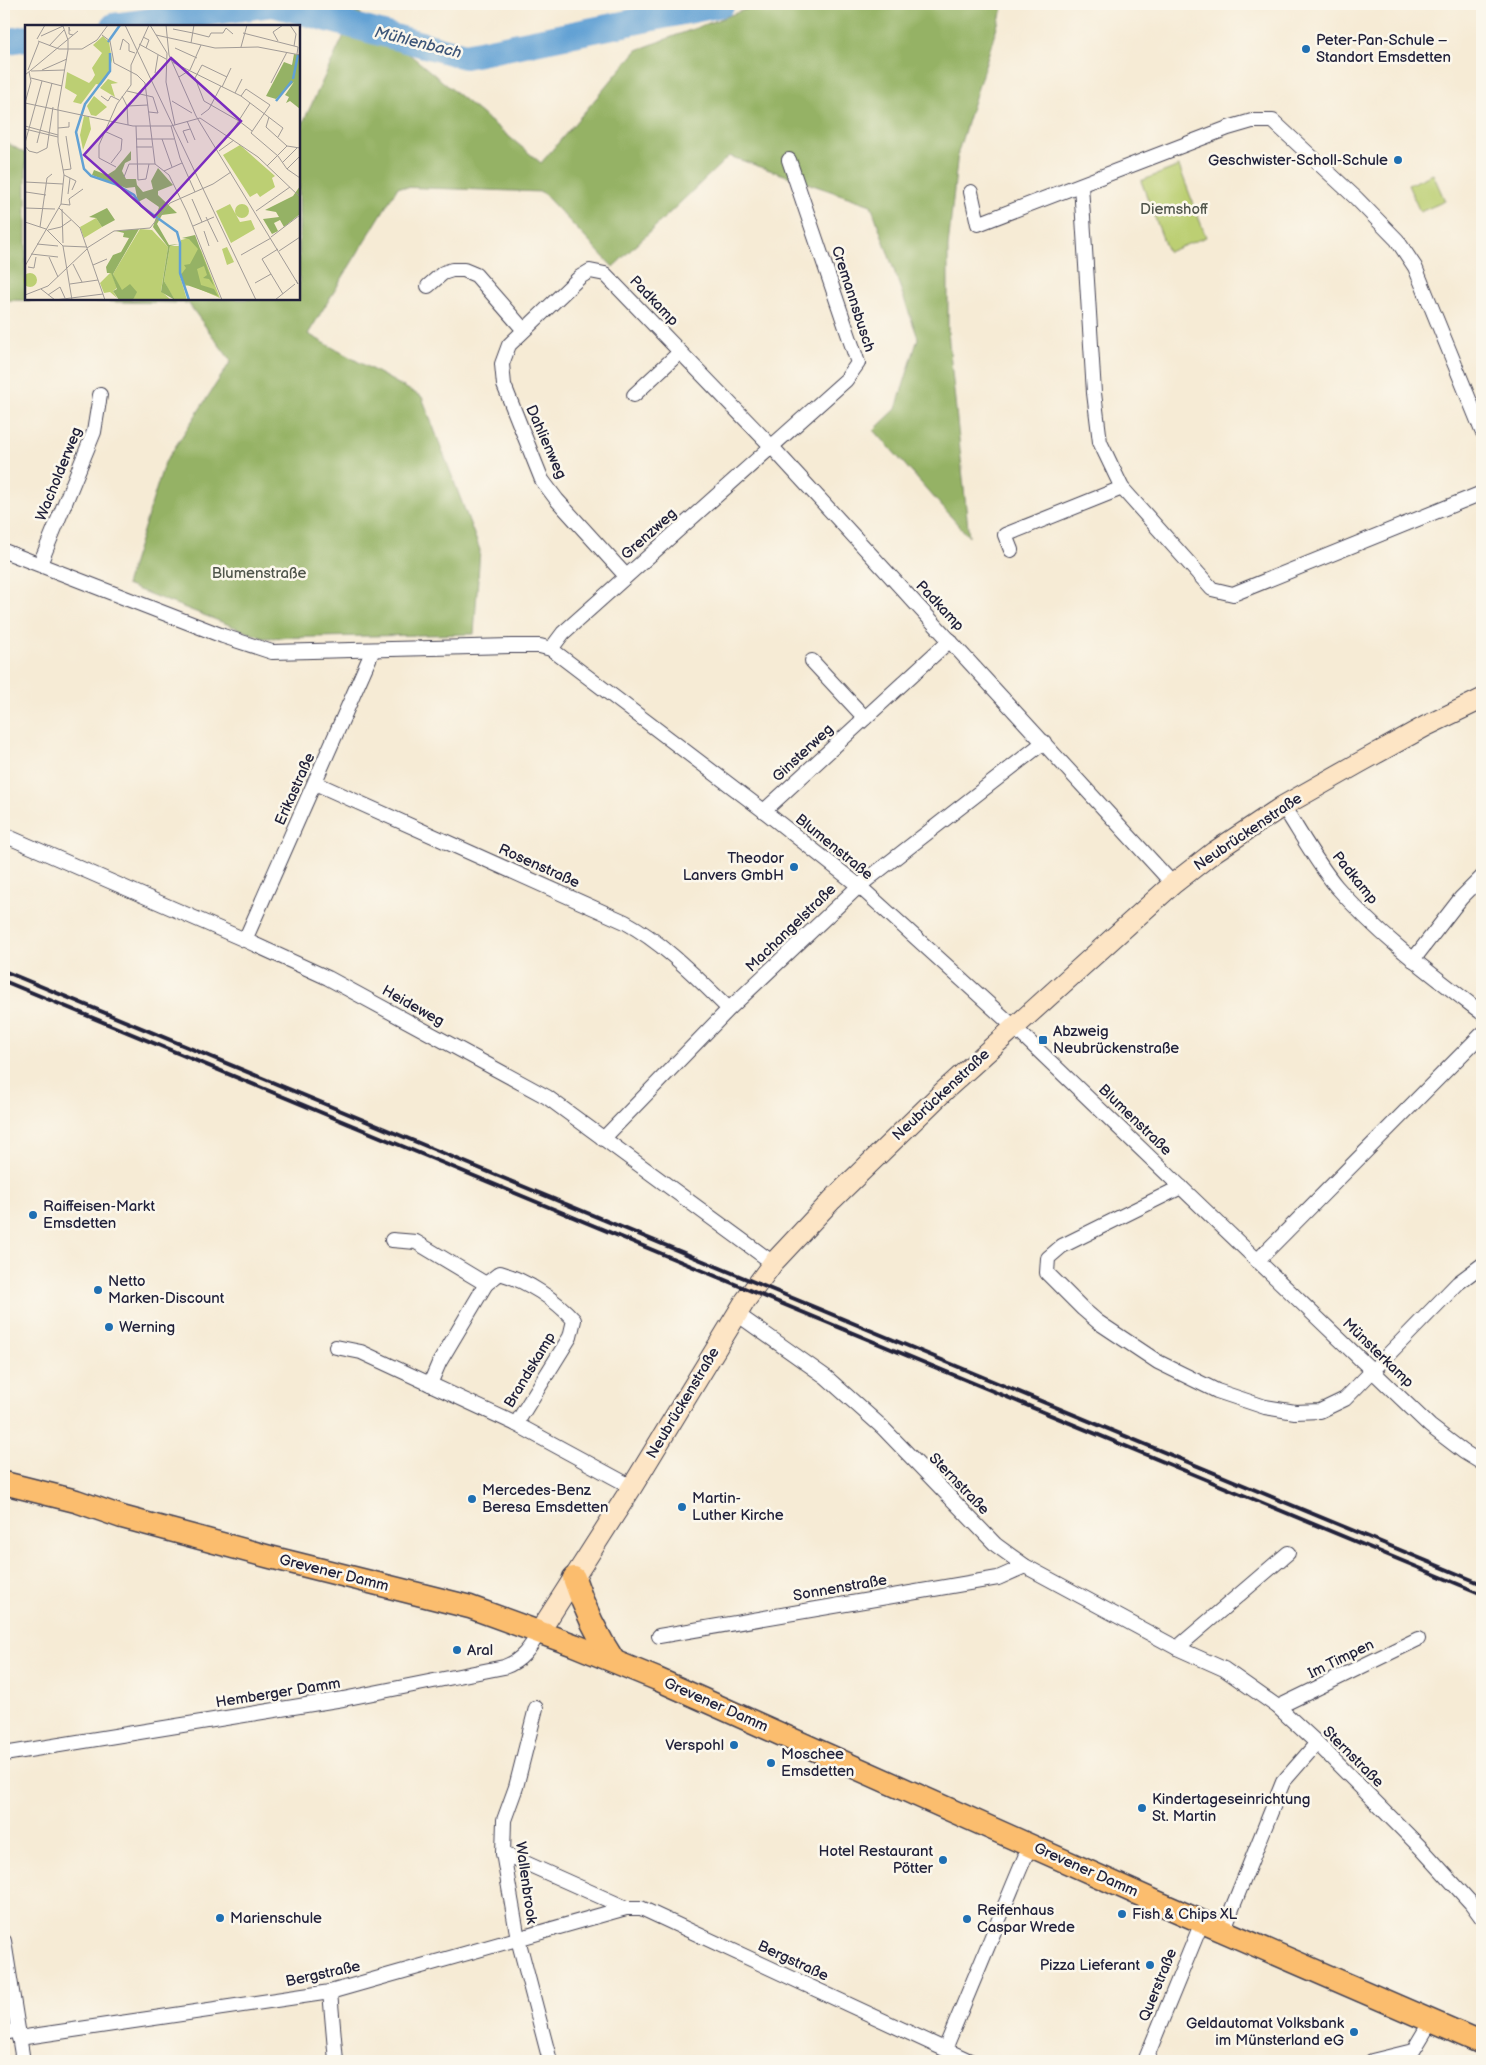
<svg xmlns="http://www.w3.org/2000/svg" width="1486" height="2065" font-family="'Balsamiq Sans',sans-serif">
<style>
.green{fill:#bccf73;stroke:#6f7857}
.forest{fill:#95b265;stroke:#5c6a50}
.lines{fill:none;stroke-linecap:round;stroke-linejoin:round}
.river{stroke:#62a1d4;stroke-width:26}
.street-casing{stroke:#424052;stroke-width:16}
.secondary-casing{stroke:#424052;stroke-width:22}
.primary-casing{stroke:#424052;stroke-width:25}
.street{stroke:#fff;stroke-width:14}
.secondary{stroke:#fde5c5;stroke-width:20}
.primary{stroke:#fbbd6e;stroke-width:22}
.rail{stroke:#22223b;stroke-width:4}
.poi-dot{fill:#1f6fb2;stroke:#fbf7ec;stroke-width:2}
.labels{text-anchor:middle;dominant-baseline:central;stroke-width:5;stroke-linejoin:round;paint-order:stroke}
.poi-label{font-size:15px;fill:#22223b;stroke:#fbf7ec;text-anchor:start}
.park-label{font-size:15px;fill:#50564c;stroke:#fbf7ec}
.street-label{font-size:15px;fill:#22223b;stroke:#fbf7ec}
.water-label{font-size:16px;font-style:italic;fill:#3c5578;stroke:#fbf7ec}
.inset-river{fill:none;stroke:#62a1d4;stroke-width:2.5}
.inset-road{fill:none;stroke:#a19b97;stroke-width:1}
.view{fill:#7b2cbf;fill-opacity:0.15;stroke:#7b2cbf;stroke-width:2.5}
.inset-edge{fill:none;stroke:#22223b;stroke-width:2.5}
</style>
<rect width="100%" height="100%" fill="#fbf7ec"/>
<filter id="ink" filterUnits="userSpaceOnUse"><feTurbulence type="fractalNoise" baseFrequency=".02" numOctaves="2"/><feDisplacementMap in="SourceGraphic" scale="10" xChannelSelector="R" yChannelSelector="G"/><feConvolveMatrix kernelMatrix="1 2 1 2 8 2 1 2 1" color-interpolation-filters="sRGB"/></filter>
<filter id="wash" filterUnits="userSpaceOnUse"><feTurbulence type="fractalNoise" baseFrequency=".0096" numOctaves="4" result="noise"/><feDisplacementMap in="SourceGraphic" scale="20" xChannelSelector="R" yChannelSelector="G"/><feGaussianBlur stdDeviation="1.12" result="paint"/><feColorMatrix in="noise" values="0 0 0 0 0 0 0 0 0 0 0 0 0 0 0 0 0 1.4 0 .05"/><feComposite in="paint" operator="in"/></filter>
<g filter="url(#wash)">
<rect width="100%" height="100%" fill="#f6ebd5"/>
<g class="green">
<polygon points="1179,166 1206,237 1168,252 1141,181"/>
<polygon points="1433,174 1445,201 1420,212 1408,185"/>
</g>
<polygon class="forest" points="760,4 1004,4 958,152 948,247 948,332 969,537 874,430 896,409 918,338 871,205 729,156 613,267 542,192 398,187 308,334 422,397 480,550 474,634 263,638 126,585 164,464 231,361 188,303 4,300 4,141 26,154 26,299 299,299 299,131 356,10 541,163 637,50"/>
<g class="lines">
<g class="river">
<polyline points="114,26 272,4 465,56 722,4"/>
<polyline points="4,42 26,38"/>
</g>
</g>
</g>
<g filter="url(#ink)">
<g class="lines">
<defs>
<g id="street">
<polyline points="1081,185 1094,393 1100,442 1122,488 1212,589 1233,594 1482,493"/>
<polyline points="971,192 978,224 1228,128 1252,121 1273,121 1356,198 1397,240 1415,267 1482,431"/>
<polyline points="428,286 443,273 452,270 464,270 476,275 523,329"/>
<polyline points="634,395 680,352"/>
<polyline points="1011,550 1005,535 1122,488"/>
<polyline points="4,551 223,636 272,652 511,646 540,646 551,649 764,811 859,886 1014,1027 1430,1426 1464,1452 1482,1463"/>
<polyline points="40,564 94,432 100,395"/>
<polyline points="626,576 557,500 542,480 504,385 502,364 509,345 580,277 590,271 605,274 772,447 1173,884"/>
<polyline points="551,649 563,633 846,380 858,363 789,160"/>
<polyline points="812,661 865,718"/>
<path d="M 315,783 L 625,922 C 665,944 696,977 729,1009"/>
<path d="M 1283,806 C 1300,832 1316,862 1336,886 C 1378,935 1431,974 1482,1013"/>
<polyline points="764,811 950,640"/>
<polyline points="4,835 245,940 328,978 547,1097 773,1263"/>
<polyline points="245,940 373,650"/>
<polyline points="1413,960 1461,898 1482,877"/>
<polyline points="603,1139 729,1009 859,886 1044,742"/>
<polyline points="1181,1187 1062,1246 1048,1258 1047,1273 1083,1309 1098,1322 1158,1362 1217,1391 1265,1407 1295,1412 1320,1411 1345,1399 1458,1283 1482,1265"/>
<path d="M 392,1240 L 416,1242 L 486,1284 L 500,1273 C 527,1281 555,1299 574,1320 L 570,1337 L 516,1424"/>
<polyline points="1257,1261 1482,1034"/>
<polyline points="737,1314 826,1377 882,1427 996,1545 1025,1566 1177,1648 1224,1669 1278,1707 1317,1743 1421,1848 1471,1903 1482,1918"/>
<polyline points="336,1347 361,1352 516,1424 632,1487"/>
<polyline points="430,1384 439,1363 486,1284"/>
<polyline points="659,1636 998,1578 1025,1566"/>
<polyline points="1177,1648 1288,1553"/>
<polyline points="1278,1707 1418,1639"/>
<polyline points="536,1708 516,1787 504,1820 503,1853 518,1939 550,2061"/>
<path d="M 4,1754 L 343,1699 L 504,1667 C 522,1661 530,1648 540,1631"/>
<polyline points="503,1853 626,1908"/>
<polyline points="1223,1931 1283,1782 1317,1743"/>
<polyline points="4,1941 23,2061"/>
<polyline points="330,1992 336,2061"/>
<polyline points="4,2033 18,2030"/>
<polyline points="19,2038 330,1992 626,1908 641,1908 970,2061"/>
<polyline points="945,2049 1030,1845"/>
<polyline points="1145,2061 1202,1922"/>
<polyline points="1372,2061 1413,2051 1431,2021"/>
</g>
<polyline id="secondary" points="540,1631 632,1487 745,1301 773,1263 832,1200 945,1090 1173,884 1214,852 1283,806 1359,763 1426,726 1482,699"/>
<g id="primary">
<polyline points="4,1483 76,1501 122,1517 270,1557 470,1607 574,1645 657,1679 1161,1904 1482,2043"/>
<path d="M 574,1578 C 584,1608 596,1634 614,1661"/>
</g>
</defs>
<use href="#street" class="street-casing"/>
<use href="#secondary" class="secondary-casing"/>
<use href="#primary" class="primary-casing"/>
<use href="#street" class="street"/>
<use href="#secondary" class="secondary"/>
<use href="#primary" class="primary"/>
<g class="rail">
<polyline points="4,971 1482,1584"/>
<polyline points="4,981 1482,1594"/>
</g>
</g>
</g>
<g class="poi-dot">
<circle cx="1306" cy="49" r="5"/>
<circle cx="1398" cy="160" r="5"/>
<circle cx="794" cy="867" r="5"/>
<rect x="1038" y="1035" width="10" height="10" rx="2.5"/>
<circle cx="33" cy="1215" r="5"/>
<circle cx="98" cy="1290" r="5"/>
<circle cx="109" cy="1327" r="5"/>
<circle cx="472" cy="1499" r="5"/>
<circle cx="682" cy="1507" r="5"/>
<circle cx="457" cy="1650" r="5"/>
<circle cx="734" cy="1745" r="5"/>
<circle cx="771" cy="1763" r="5"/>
<circle cx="1142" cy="1808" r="5"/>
<circle cx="943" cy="1860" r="5"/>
<circle cx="1122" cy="1914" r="5"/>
<circle cx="220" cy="1918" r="5"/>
<circle cx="967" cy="1919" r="5"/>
<circle cx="1150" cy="1965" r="5"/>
<circle cx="1354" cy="2032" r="5"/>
</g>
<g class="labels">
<g class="poi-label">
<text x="1316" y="40">Peter-Pan-Schule –<tspan x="1316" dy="17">Standort Emsdetten</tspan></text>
<text x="1388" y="160" text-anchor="end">Geschwister-Scholl-Schule</text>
<text x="784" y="858" text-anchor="end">Theodor<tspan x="784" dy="17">Lanvers GmbH</tspan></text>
<text x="1053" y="1031">Abzweig<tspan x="1053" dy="17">Neubrückenstraße</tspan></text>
<text x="43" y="1206">Raiffeisen-Markt<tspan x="43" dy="17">Emsdetten</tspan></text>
<text x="108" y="1281">Netto<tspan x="108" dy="17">Marken-Discount</tspan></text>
<text x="119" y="1327">Werning</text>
<text x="482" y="1490">Mercedes-Benz<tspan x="482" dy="17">Beresa Emsdetten</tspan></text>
<text x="692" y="1498">Martin-<tspan x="692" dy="17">Luther Kirche</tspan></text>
<text x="467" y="1650">Aral</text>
<text x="724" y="1745" text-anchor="end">Verspohl</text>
<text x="781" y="1754">Moschee<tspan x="781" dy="17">Emsdetten</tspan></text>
<text x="1152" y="1799">Kindertageseinrichtung<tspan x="1152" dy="17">St. Martin</tspan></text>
<text x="933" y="1851" text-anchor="end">Hotel Restaurant<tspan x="933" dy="17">Pötter</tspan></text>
<text x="977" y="1910">Reifenhaus<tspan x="977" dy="17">Caspar Wrede</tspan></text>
<text x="1132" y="1914">Fish &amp; Chips XL</text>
<text x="230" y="1918">Marienschule</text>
<text x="1140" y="1965" text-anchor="end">Pizza Lieferant</text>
<text x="1344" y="2023" text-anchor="end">Geldautomat Volksbank<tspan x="1344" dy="17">im Münsterland eG</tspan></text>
</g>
<g class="park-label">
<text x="1174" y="209">Diemshoff</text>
<text x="259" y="573">Blumenstraße</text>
</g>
<g class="street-label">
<text transform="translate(853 299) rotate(72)">Cremannsbusch</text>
<text transform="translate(654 301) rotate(46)">Padkamp</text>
<text transform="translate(546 442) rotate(66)">Dahlienweg</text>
<text transform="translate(59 474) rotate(-68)">Wacholderweg</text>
<text transform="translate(649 534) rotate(-42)">Grenzweg</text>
<text transform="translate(940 606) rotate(47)">Padkamp</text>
<text transform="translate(803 753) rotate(-43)">Ginsterweg</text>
<text transform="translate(295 789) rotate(-66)">Erikastraße</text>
<text transform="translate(1248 832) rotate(-34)">Neubrückenstraße</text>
<text transform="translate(834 847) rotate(39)">Blumenstraße</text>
<text transform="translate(539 866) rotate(24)">Rosenstraße</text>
<text transform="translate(1355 878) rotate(51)">Padkamp</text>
<text transform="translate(791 928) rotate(-44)">Machangelstraße</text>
<text transform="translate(413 1006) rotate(29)">Heideweg</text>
<text transform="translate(941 1095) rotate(-43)">Neubrückenstraße</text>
<text transform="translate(1135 1120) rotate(44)">Blumenstraße</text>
<text transform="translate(1378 1353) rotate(44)">Münsterkamp</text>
<text transform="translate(530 1370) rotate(-59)">Brandskamp</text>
<text transform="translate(683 1403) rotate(-59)">Neubrückenstraße</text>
<text transform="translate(959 1484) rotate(46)">Sternstraße</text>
<text transform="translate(334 1573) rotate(14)">Grevener Damm</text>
<text transform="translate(840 1588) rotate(-10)">Sonnenstraße</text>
<text transform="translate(1341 1659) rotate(-26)">Im Timpen</text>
<text transform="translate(278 1693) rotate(-9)">Hemberger Damm</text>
<text transform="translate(716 1705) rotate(24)">Grevener Damm</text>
<text transform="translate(1353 1757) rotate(45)">Sternstraße</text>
<text transform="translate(1086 1870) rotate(24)">Grevener Damm</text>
<text transform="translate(526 1883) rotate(82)">Wallenbrook</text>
<text transform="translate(793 1961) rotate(25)">Bergstraße</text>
<text transform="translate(323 1974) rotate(-12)">Bergstraße</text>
<text transform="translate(1158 1985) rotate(-68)">Querstraße</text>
</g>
<g class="water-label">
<text transform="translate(418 43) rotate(14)">Mühlenbach</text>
</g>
</g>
<g transform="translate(25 25)">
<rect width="275" height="275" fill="#f6ebd5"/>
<path d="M 78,11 L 84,17 L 87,35 L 82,52 L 76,60 L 71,59 L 56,79 L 48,77 L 52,70 L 40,63 L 42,47 L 64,58 L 67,55 L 70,50 L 67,43 L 77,28 L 68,20 ZM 83,54 L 93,58 L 86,59 L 90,72 L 75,63 ZM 69,71 L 82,82 L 71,91 L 66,90 L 62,81 ZM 59,91 L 64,92 L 66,104 L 58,125 L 55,110 ZM 215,120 L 250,151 L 247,153 L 250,162 L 235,172 L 232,168 L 225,172 L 198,130 ZM 205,179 L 215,197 L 226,195 L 230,204 L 206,218 L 191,186 ZM210 186a7 7 0 1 1 14 0a7 7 0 1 1-14 0ZM 71,193 L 77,202 L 59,213 L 55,202 ZM 115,204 L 127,205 L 143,222 L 136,266 L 146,275 L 108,275 L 111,267 L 97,266 L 93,261 L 88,249 ZM 164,213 L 176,225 L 195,273 L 165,260 L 160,261 L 155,251 L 162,275 L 150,275 L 143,264 L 139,256 L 145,221 L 156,221 L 156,215 ZM 202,222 L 209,237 L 202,240 L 197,224 ZM 86,247 L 92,263 L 88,266 L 92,273 L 85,267 L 79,268 L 75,258 ZM-2 255a7 7 0 1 1 14 0a7 7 0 1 1-14 0Z" fill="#bccf73"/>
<path d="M 269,29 L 275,30 L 275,84 L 265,76 L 261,78 L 264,72 L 260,70 L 269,57 L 251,74 L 241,71 L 259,37 L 267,40 ZM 106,126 L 106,135 L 100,138 L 97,146 L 101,154 L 111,154 L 112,160 L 118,167 L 128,164 L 126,156 L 133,143 L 148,160 L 133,166 L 133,170 L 152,188 L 137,190 L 132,199 L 144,220 L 154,219 L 145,221 L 139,256 L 150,275 L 136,267 L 143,222 L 128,202 L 134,182 L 121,173 L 113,177 L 110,162 L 101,163 L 67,150 L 69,145 L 82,150 L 90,145 ZM 275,161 L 275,189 L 259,202 L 255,195 L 249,198 L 253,206 L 247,209 L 238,194 L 254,192 L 251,187 L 240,185 L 268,171 ZM 82,183 L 90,195 L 77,202 L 71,193 L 64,192 ZM 114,204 L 88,249 L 97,265 L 105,259 L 112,267 L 108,275 L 94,275 L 88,266 L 92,264 L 86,248 L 82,248 L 81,242 L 88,230 L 96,227 L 104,213 L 98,212 L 99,208 L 91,206 ZM 170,210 L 189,261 L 184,254 L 178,253 L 182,250 L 179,241 L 172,244 L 176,260 L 189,264 L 193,271 L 159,259 L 155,251 L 161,243 L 159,240 L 165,239 L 173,224 L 164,214 L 157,213 Z" fill="#95b265"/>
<path class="inset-river" d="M 83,17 L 95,0M 85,28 L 85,46 L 60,79 L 51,107 L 59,144 L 66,151 L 90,159 L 109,170 L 116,181 L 152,207 L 155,218 L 155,248 L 164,275M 268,54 L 273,30M 251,76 L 267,56"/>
<path class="inset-road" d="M 100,0 L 231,275M 125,0 L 142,28 L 141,57 L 150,100M 141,0 L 144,30 L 171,91 L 273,259 L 271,255M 265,0 L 271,9 L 269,21M 148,4 L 168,8M 45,6 L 44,2 L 44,9 L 48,10M 168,8 L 184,12 L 186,8 L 198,8 L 201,3 L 208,9M 218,8 L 273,22 L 272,29M 77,10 L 85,16 L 89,38 L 112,50 L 120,58 L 130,139 L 144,150 L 162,187 L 197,275M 131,10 L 190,23 L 233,22 L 275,30M 16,11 L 38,1 L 43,15 L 43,25M 118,12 L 124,15 L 121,23M 12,14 L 20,0M 13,16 L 34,24 L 57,24 L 72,15 L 83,0M 253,16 L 248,7 L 258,0M 166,18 L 169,0M 114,19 L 141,34M 24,21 L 39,5M 216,22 L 222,0M 150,23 L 172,33M 95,25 L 98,14 L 104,19 L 104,26 L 110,28M 275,31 L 275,56M 147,37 L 216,71 L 258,103 L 253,112M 3,45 L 14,17M 17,45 L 42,34M 6,46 L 40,45M 130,48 L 133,30M 0,50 L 53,6M 154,52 L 165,45 L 176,20M 202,52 L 177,40 L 170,53 L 179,76 L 214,96M 6,53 L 37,61M 246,58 L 262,27M 197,62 L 206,43M 102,66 L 128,72 L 133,88 L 124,87M 210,68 L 217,54M 76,71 L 83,76 L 86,71 L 94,75M 97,71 L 102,81 L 103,100M 216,71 L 221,64 L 245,80 L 226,108 L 253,131 L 262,144 L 275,153M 147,76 L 167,88M 0,78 L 108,101 L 146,101 L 175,93 L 233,132 L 275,172M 0,78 L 6,56 L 4,47M 102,81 L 123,80M 176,90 L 184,84 L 196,61M 244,92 L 241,102 L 262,121 L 275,123M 162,96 L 170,115M 214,96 L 227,106M 0,101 L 33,110M 111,101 L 113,155 L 121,154 L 124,139M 146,101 L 155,133 L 170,167M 33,103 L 44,102 L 44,97M 0,104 L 33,112M 79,106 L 97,114 L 96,125 L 86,138M 204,111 L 225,78M 111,114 L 149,114M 137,114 L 147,142M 0,118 L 17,56M 12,118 L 27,58M 163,118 L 158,106 L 165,104M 0,121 L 4,126 L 12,128 L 22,123 L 28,82M 111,122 L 127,122M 194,126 L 209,115M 258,137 L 272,123M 242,141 L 262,121M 91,142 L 74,133 L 74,120 L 92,79 L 106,60 L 106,40 L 124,0M 262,144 L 274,132M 38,145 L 46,144 L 41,111M 139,146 L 157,138M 39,150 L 51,156 L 47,165M 99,152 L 104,139 L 130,139M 0,157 L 38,159M 43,169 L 45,153M 0,170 L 1,167 L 21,170M 167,174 L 177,197M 36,179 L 45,180 L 44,174 L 58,164M 0,183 L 30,184M 34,183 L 55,203 L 80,275M 37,184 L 38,218M 231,186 L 265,162M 181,192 L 193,217M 0,197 L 21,204 L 38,221 L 47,275M 168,201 L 189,192M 15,202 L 22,153 L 27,149M 23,205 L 36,202 L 46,195M 179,206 L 184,221M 246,212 L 275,190M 12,219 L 33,221M 38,221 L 62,222M 62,223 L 89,206 L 125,203 L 145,178 L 188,159 L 206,147M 253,224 L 237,234 L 258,269M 254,226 L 275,212M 6,229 L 33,232M 216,230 L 246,213M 24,232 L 33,252M 48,239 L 57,257M 68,240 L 82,234M 0,241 L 36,179 L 39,150 L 33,117 L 33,83 L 43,25M 3,242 L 9,243 L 11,232M 230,258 L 246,249M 45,259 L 73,255M 16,264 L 30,275M 0,270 L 23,261 L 62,224M 23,270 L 35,262 L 40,273M 30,275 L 78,269M 250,275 L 270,259"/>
<path class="view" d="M 146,33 L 216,96 L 129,192 L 59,130 Z"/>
<rect width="275" height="275" class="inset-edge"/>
</g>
<rect width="1486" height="2065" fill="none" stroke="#fbf7ec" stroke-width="20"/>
</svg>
